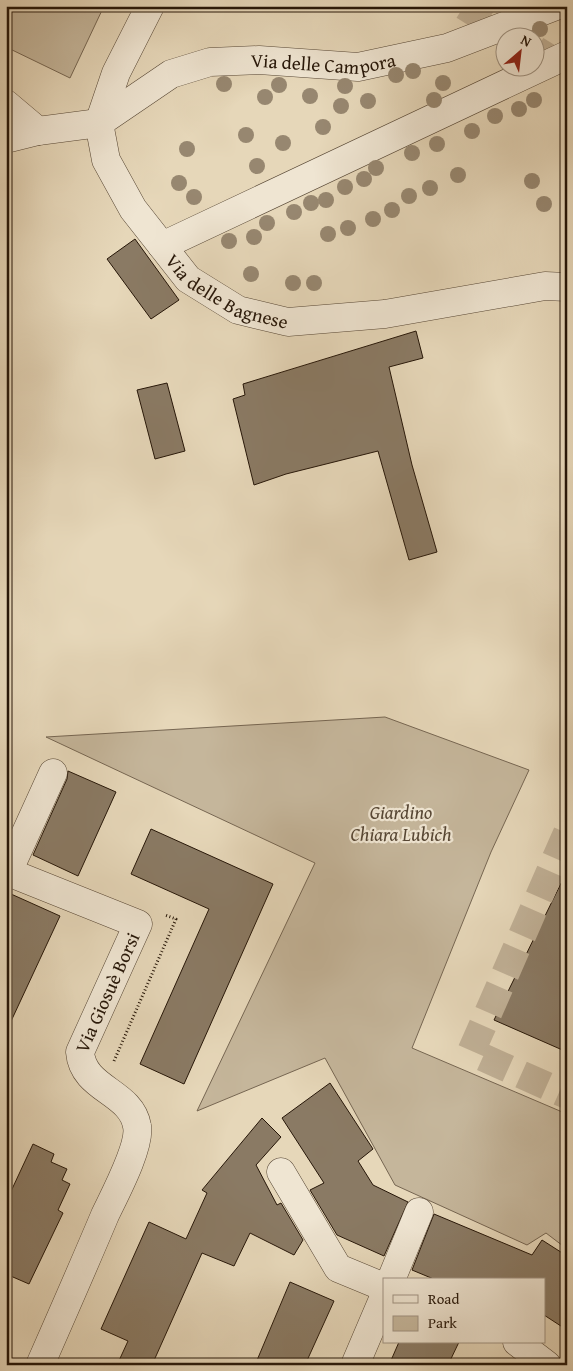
<svg xmlns="http://www.w3.org/2000/svg" width="573" height="1371" font-family="'Gentium Book Plus',serif">
<style>
.green{fill:#c5b69b;stroke:#766652}
.building{fill:#8a7a64;stroke:#261608}
.lines{fill:none;stroke-linecap:round;stroke-linejoin:round}
.minor-tunnel{stroke:#c0b096;stroke-width:28;stroke-dasharray:28 14;stroke-linecap:butt}
.major-tunnel{stroke:#c0b096;stroke-width:28;stroke-dasharray:28 14;stroke-linecap:butt}
.minor-casing{stroke:#564634;stroke-width:29}
.path{stroke:#261608;stroke-width:3;stroke-dasharray:1 2.5;stroke-linecap:butt}
.minor{stroke:#efe5d2;stroke-width:28}
.tree{fill:#978770}
.labels{text-anchor:middle;dominant-baseline:central;stroke-width:4.5;stroke-linejoin:round;paint-order:stroke}
.street-label{font-size:19px;fill:#261608;stroke:#efe5d2}
.park-label{font-size:19px;font-style:italic;fill:#564634;stroke:#efe5d2}
</style>
<rect width="100%" height="100%" fill="#e6d7b9"/>
<filter id="stains"><feTurbulence type="fractalNoise" baseFrequency=".004" numOctaves="4"/><feColorMatrix values="0 0 0 0 .2 0 0 0 0 .09 0 0 0 0 .02 0 0 0 .5 -.17"/></filter>
<radialGradient id="worn" r=".72"><stop offset=".6" stop-color="#630" stop-opacity="0"/><stop offset="1" stop-color="#630" stop-opacity=".3"/></radialGradient>
<g class="green">
<polygon points="6,6 104,6 70,78 6,47"/>
<polygon points="385,717 529,770 491,852 412,1048 567,1114 567,1249 546,1233 527,1245 395,1185 325,1058 197,1111 315,863 46,737"/>
</g>
<g class="building">
<polygon points="135,239 179,300 151,319 107,259"/>
<polygon points="416,331 423,358 389,367 412,465 437,552 409,560 378,451 286,474 254,485 233,399 245,395 243,384"/>
<polygon points="167,383 185,451 155,459 137,390"/>
<polygon points="68,771 116,792 78,876 33,855 67,779"/>
<polygon points="151,829 273,884 184,1084 140,1064 209,909 131,874"/>
<polygon points="567,871 567,1052 494,1020"/>
<polygon points="11,894 60,916 6,1032 6,906"/>
<polygon points="330,1083 373,1149 358,1161 373,1185 408,1202 384,1256 337,1235 310,1190 324,1183 282,1118"/>
<polygon points="262,1118 281,1137 256,1165 277,1205 281,1203 303,1240 294,1255 250,1233 234,1266 202,1253 152,1365 117,1365 128,1341 101,1329 149,1222 186,1239 207,1193 202,1190"/>
<polygon points="33,1144 54,1154 51,1162 67,1169 62,1180 70,1184 58,1210 63,1213 29,1284 6,1274 6,1202"/>
<polygon points="434,1214 532,1255 542,1240 567,1256 567,1330 544,1315 544,1280 436,1280 412,1270"/>
<polygon points="290,1282 334,1301 305,1365 255,1365"/>
<polygon points="399,1342 459,1342 448,1365 389,1365"/>
</g>
<g class="lines">
<polyline class="minor-tunnel" points="567,833 471,1052 567,1095"/>
<g class="major-tunnel">
<polyline points="464,6 515,38"/>
<polyline points="536,50 567,69"/>
</g>
<defs>
<g id="minor">
<path id="s1" d="M 150,6 L 116,73 L 99,123 L 106,160 L 133,209 L 188,279 L 238,310 L 288,322 L 385,314 L 545,286 L 567,287"/>
<polyline points="6,104 38,131"/>
<path id="s2" d="M 6,139 L 38,131 L 99,123 L 171,74 L 210,62 L 259,60 L 358,67 L 447,48 L 556,6"/>
<polyline points="162,246 567,55"/>
<polyline points="281,1172 338,1268 384,1287"/>
<polyline points="391,1280 419,1212"/>
<polyline points="517,1342 547,1365"/>
<path id="s3" d="M 40,1365 C 62,1315 84,1265 105,1215 C 114,1196 141,1146 137,1126 C 131,1091 83,1090 80,1052 L 138,924 L 8,872 L 53,773"/>
<polyline points="355,1365 384,1297"/>
</g>
</defs>
<use href="#minor" class="minor-casing"/>
<polyline class="path" points="114,1061 176,919 165,915"/>
<use href="#minor" class="minor"/>
</g>
<g class="tree">
<circle cx="540" cy="29" r="8"/>
<circle cx="413" cy="71" r="8"/>
<circle cx="396" cy="75" r="8"/>
<circle cx="443" cy="83" r="8"/>
<circle cx="224" cy="84" r="8"/>
<circle cx="279" cy="85" r="8"/>
<circle cx="345" cy="86" r="8"/>
<circle cx="310" cy="96" r="8"/>
<circle cx="265" cy="97" r="8"/>
<circle cx="434" cy="100" r="8"/>
<circle cx="534" cy="100" r="8"/>
<circle cx="368" cy="101" r="8"/>
<circle cx="341" cy="106" r="8"/>
<circle cx="519" cy="109" r="8"/>
<circle cx="495" cy="116" r="8"/>
<circle cx="323" cy="127" r="8"/>
<circle cx="472" cy="131" r="8"/>
<circle cx="246" cy="135" r="8"/>
<circle cx="283" cy="143" r="8"/>
<circle cx="437" cy="144" r="8"/>
<circle cx="187" cy="149" r="8"/>
<circle cx="412" cy="153" r="8"/>
<circle cx="257" cy="166" r="8"/>
<circle cx="376" cy="168" r="8"/>
<circle cx="458" cy="175" r="8"/>
<circle cx="364" cy="179" r="8"/>
<circle cx="532" cy="181" r="8"/>
<circle cx="179" cy="183" r="8"/>
<circle cx="345" cy="187" r="8"/>
<circle cx="430" cy="188" r="8"/>
<circle cx="409" cy="196" r="8"/>
<circle cx="194" cy="197" r="8"/>
<circle cx="326" cy="200" r="8"/>
<circle cx="311" cy="203" r="8"/>
<circle cx="544" cy="204" r="8"/>
<circle cx="392" cy="210" r="8"/>
<circle cx="294" cy="212" r="8"/>
<circle cx="373" cy="219" r="8"/>
<circle cx="267" cy="223" r="8"/>
<circle cx="348" cy="228" r="8"/>
<circle cx="328" cy="234" r="8"/>
<circle cx="254" cy="237" r="8"/>
<circle cx="229" cy="241" r="8"/>
<circle cx="251" cy="274" r="8"/>
<circle cx="293" cy="283" r="8"/>
<circle cx="314" cy="283" r="8"/>
</g>
<g class="labels">
<g class="street-label">
<text stroke="none"><textPath href="#s2" startOffset="336">Via delle Campora</textPath></text>
<text stroke="none"><textPath href="#s1" startOffset="351">Via delle Bagnese</textPath></text>
<text stroke="none"><textPath href="#s3" startOffset="421">Via Giosuè Borsi</textPath></text>
</g>
<g class="park-label">
<text x="401" y="812">Giardino<tspan x="401" dy="22">Chiara Lubich</tspan></text>
</g>
</g>
<rect width="573" height="1371" fill="none" stroke="#e6d7b9" stroke-width="25"/>
<rect x="8" y="8" width="558" height="1356" fill="none" stroke="#261608" stroke-width="2.5"/>
<rect x="12" y="12" width="548" height="1346" fill="none" stroke="#261608"/>
<rect x="383" y="1278" width="162" height="65" fill="#efe5d2" stroke="#9f9281"/>
<rect x="393" y="1295" width="25" height="8" fill="#efe5d2" stroke="#9f9281"/>
<text x="428" y="1304" font-size="15" fill="#261608">Road</text>
<rect x="393" y="1316" width="25" height="15" fill="#c5b69b" stroke="#9f9281"/>
<text x="428" y="1328" font-size="15" fill="#261608">Park</text>
<g transform="translate(520 52) rotate(28)"><circle r="24" fill="#efe5d2" stroke="#9f9281"/>
<path d="M0-4L9 19L0 12L-9 19Z" fill="#8f2418"/>
<text y="-8" font-size="14" font-weight="bold" text-anchor="middle" fill="#261608">N</text>
</g>
<rect width="100%" height="100%" filter="url(#stains)"/>
<rect width="100%" height="100%" fill="url(#worn)"/>
</svg>
